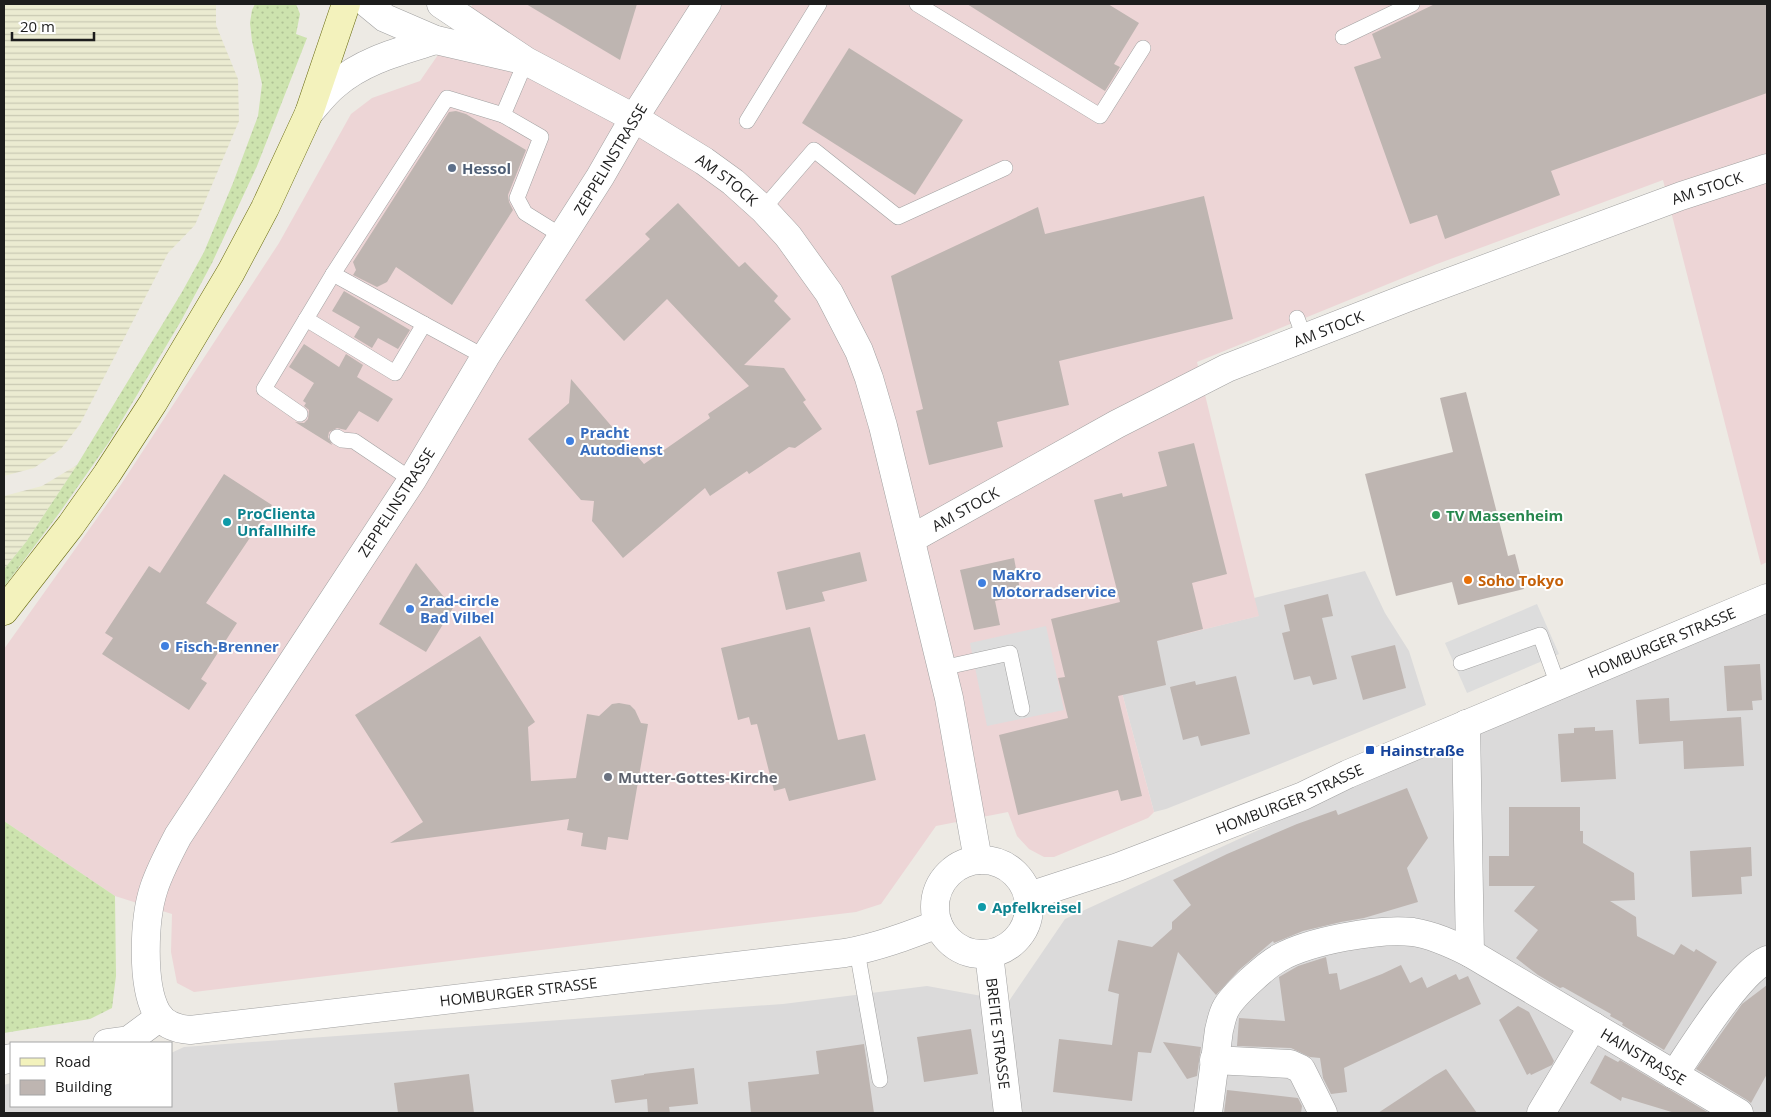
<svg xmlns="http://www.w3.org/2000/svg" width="1771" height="1117" font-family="'Open Sans',sans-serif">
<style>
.residential{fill:#dbdada}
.commercial{fill:#edd5d6}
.farmland{fill:url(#farmland-rules)}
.grass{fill:url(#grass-dots)}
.parking{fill:#ddd}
.building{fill:#beb5b1}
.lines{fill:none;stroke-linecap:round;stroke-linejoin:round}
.lane-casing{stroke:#a1a1a1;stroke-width:16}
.street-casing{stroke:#a1a1a1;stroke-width:29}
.secondary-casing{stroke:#676a0f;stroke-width:29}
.lane{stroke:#fff;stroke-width:15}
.street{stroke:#fff;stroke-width:28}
.secondary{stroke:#f3f2bc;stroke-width:28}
.service-dot{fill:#5c6f8a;stroke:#fff;stroke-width:2}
.shop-dot{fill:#3f7fe0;stroke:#fff;stroke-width:2}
.leisure-dot{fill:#2e9e5b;stroke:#fff;stroke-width:2}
.culture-dot{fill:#0f9aa8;stroke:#fff;stroke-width:2}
.food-dot{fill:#e8710a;stroke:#fff;stroke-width:2}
.transit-dot{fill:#1a4fb4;stroke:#fff;stroke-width:2}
.worship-dot{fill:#6b7280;stroke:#fff;stroke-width:2}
.labels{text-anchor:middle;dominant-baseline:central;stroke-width:4;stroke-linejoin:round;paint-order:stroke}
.street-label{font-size:15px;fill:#1d1d1d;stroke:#fff}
.service-label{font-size:15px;font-weight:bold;fill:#4e5e75;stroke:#fff;text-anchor:start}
.shop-label{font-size:15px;font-weight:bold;fill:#366cbe;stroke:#fff;text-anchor:start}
.culture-label{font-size:15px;font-weight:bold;fill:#0d838f;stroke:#fff;text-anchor:start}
.leisure-label{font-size:15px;font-weight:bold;fill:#27864d;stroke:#fff;text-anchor:start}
.food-label{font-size:15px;font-weight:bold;fill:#c56008;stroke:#fff;text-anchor:start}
.transit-label{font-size:15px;font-weight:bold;fill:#164399;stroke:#fff;text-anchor:start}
.worship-label{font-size:15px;font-weight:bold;fill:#5b616d;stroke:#fff;text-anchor:start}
</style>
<defs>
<pattern id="farmland-rules" width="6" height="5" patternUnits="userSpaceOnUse" patternTransform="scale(1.25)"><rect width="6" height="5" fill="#ebebd1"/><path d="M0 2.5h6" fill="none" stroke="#c9c9b3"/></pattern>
<pattern id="grass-dots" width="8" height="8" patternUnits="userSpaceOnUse" patternTransform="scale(1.25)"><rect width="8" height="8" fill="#cde3ae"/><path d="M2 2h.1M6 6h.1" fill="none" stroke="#b0c295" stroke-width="1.8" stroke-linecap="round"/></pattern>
</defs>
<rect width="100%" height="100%" fill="#edeae4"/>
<g class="residential">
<polygon points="1365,571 1385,613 1409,651 1426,705 1285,762 1166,809 1154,812 1111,652 1258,616 1254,598"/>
<polygon points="1767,591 1767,1113 4,1113 4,1085 11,1083 11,1106 171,1106 171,1053 184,1047 783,1004 927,986 1009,1001 1065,919 1474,731"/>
</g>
<polygon class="commercial" points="473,4 1767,4 1767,562 1761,565 1663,180 1437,264 1197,362 1259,616 1111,652 1154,812 1148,818 1054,857 1044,857 1029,849 1017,836 1008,812 936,826 881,904 856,912 194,992 177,983 171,952 172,914 115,896 4,821 4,649 120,486 279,243 351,114 372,98 420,81"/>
<g class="farmland">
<polygon points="4,4 216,4 216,25 238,79 239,121 195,225 168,253 80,424 61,449 34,468 4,476"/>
<polygon points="77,465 26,542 4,569 4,496 42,486"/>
</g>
<g class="grass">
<polygon points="255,4 296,4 300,14 296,34 307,38 257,166 212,263 181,321 109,442 60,512 4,587 4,569 26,542 77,465 182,292 204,252 233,183 258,116 262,84 252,41 250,23 252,10"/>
<polygon points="4,821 115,896 116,976 112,1008 90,1019 4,1033"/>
</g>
<g class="parking">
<polygon points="1537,604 1559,654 1467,693 1445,643"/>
<polygon points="1046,626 1064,710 987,726 970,643"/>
</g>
<g class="building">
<polygon points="526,4 637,4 620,60"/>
<polygon points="967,4 1108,4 1139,23 1114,64 1120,67 1105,91"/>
<polygon points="1435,4 1767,4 1767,93 1551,171 1560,195 1445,239 1437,215 1410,224 1354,67 1381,58 1372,34"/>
<polygon points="849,48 963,120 915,195 802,123"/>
<polygon points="456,111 466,114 526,150 508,195 509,202 513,210 452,305 396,267 387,282 377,287 353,275 356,270 353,262 449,112"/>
<polygon points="1204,196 1233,319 1059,361 1069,405 997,422 1003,447 929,465 916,411 923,409 891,276 1038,207 1045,234"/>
<polygon points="678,203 739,267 745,262 778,296 774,301 791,319 744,365 784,368 806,400 803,402 822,429 795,448 789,447 749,474 747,471 710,496 705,488 623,558 592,521 594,501 581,500 528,439 569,403 571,379 644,464 710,418 708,414 749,386 667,299 624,341 585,300 650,239 645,234"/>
<polygon points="344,291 410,330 398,349 378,338 372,348 354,337 360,327 332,311"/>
<polygon points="304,344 339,367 346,354 363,365 357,377 393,399 378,422 359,411 346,430 337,428 329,432 328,437 332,445 295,422 304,423 308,419 309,410 304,406 306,403 303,401 314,383 289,367"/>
<polygon points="1466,392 1508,556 1515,554 1524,589 1458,605 1452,582 1396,596 1365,474 1453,452 1440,398"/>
<polygon points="1194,443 1227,574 1192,583 1203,629 1157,641 1166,685 1118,696 1142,796 1121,801 1118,790 1018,815 999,735 1068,718 1058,678 1065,677 1051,619 1120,602 1094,500 1122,493 1123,497 1167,486 1158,452"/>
<polygon points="224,474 272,505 206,603 237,623 201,679 207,683 189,710 102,654 113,638 105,633 149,566 160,573"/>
<polygon points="860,552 867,581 822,592 825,601 786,610 777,572"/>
<polygon points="1014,558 1021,595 995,601 1000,625 974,630 960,570"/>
<polygon points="416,563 453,608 426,652 379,624"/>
<polygon points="1328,594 1333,616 1322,618 1337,679 1313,685 1310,676 1294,680 1282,633 1290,631 1284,605"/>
<polygon points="810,627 838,740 865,734 876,780 789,801 785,788 774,791 757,724 751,725 749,717 738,720 721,648"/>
<polygon points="480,636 535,722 528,727 531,781 576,778 587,714 599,716 612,704 619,703 630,705 635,710 641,723 648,724 628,840 608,837 606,850 581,846 583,833 567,830 569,819 390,843 423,822 355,715"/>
<polygon points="1395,645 1406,688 1363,700 1351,656"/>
<polygon points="1760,664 1762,700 1752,701 1753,710 1727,711 1724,666"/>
<polygon points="1236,676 1250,734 1201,746 1198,736 1183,740 1170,687 1195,681 1196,685"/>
<polygon points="1669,698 1670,721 1741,717 1744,766 1684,769 1683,741 1639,744 1636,700"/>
<polygon points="1595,727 1595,731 1613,730 1616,779 1561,782 1558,734 1574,733 1574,728"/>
<polygon points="1407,788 1428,838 1407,868 1418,902 1364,918 1341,922 1303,931 1274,943 1273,941 1239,970 1216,995 1178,952 1151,1053 1138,1052 1132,1101 1053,1092 1059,1039 1112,1045 1119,994 1108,991 1118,940 1152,947 1172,929 1172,922 1191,905 1173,880 1227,854 1297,824 1336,810 1338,815"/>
<polygon points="1509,807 1580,807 1580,831 1583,831 1583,843 1634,873 1635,900 1610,901 1636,917 1637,936 1674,955 1681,944 1694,952 1696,949 1717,962 1664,1050 1622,1025 1623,1023 1610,1016 1611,1014 1563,987 1560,988 1538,975 1516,958 1538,930 1514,911 1535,886 1489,886 1489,856 1509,856"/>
<polygon points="1751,847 1752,876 1741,877 1742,894 1692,897 1690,851"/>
<polygon points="1326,957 1329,974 1337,973 1340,990 1382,974 1401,965 1410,983 1422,977 1427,988 1456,974 1459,980 1468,976 1481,1004 1344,1068 1347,1092 1331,1094 1323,1078 1320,1058 1310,1057 1291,1048 1237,1046 1239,1018 1285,1021 1279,977 1298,966"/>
<polygon points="1767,985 1767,1074 1751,1103 1747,1100 1696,1069 1742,1004"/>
<polygon points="1518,1006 1529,1012 1554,1061 1552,1065 1531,1075 1530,1073 1527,1075 1499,1020"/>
<polygon points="971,1029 978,1074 924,1082 917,1037"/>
<polygon points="1163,1042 1201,1047 1197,1076 1187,1079"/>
<polygon points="864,1044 874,1113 751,1113 748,1082 819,1074 816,1051"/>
<polygon points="1605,1055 1618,1062 1620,1060 1709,1113 1675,1113 1622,1097 1621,1101 1590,1083"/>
<polygon points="694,1068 698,1104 669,1107 670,1113 648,1113 647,1099 615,1103 611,1080 644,1075 644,1074"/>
<polygon points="1446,1069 1477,1113 1378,1113 1434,1076"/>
<polygon points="469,1074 474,1113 398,1113 394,1083"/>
<polygon points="1227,1090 1298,1098 1302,1106 1301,1113 1224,1113"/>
</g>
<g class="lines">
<defs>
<g id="lane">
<polyline points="917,4 1100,116 1143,48"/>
<polyline points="1343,37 1412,4"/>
<polyline points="526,61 503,115 541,137 517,198 525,213 562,236"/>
<polyline points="747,121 819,4"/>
<polyline points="763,209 814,150 898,217 1005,168"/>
<polyline points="1297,318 1304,337"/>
<polyline points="306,319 395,373 424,324 485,357"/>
<polyline points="424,324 333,274 447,98 503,115"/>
<polyline points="300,414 264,389 333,274"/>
<polyline points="337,437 342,440 354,441 412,480"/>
<polyline points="1461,663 1540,635 1558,685"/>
<polyline points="942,668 1010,653 1022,709"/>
<polyline points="857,951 880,1080"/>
</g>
<g id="street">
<polyline points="368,4 385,18 436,40 514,58"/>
<path id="s1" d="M 441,4 L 526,61 L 634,118 L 704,161 L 733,182 L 763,209 L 788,236 L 829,293 L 859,351 L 869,378 L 883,426 L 949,698 L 978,860"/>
<path id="s2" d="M 707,4 L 634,118 L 600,177 L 485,357 L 412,480 L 178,836 C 169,853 160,870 154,888 C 144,918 141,985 157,1013 C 164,1025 177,1029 190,1030 L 845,953 C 878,947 907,936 938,924"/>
<path d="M 309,113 C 317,104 325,93 335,85 C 363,60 401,51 436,40"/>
<path id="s3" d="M 911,539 L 1117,424 L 1227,368 L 1409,297 L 1681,196 L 1767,168"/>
<polyline points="1466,724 1470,953"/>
<circle cx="982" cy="907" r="47"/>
<path id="s4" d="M 1029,896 L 1118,867 L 1303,796 L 1348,774 L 1767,598"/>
<path id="s5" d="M 989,954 L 1008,1113"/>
<polyline points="107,1043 129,1040 160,1017"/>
<polyline points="4,1060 11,1058"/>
<polyline points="1214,1060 1290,1064 1301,1069 1323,1113"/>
<path d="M 1674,1075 C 1693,1047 1739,972 1767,960"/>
<path id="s6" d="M 1208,1113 L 1219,1030 C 1221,1023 1222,1015 1226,1008 C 1233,995 1265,966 1279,958 C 1309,941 1378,928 1413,932 C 1433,935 1452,944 1470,953 L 1739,1113"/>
<polyline points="1541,1113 1593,1026"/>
</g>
<polyline id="secondary" points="4,611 71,525 107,474 153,403 231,272 265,208 309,113 346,4"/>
</defs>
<use href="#lane" class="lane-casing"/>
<use href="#street" class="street-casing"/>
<use href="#secondary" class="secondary-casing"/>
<use href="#lane" class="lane"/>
<use href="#street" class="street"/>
<use href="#secondary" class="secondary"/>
</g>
<circle class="service-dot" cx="452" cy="168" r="5"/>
<g class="shop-dot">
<circle cx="570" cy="441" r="5"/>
<circle cx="982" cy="583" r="5"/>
<circle cx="410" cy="609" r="5"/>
<circle cx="165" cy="646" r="5"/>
</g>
<circle class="leisure-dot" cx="1436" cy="515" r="5"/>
<g class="culture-dot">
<circle cx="227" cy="522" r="5"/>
<circle cx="982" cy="907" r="5"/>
</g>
<circle class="food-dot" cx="1468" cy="580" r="5"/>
<rect class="transit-dot" x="1365" y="745" width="10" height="10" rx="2.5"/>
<circle class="worship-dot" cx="608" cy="777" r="5"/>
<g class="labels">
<g class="street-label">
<text transform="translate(610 159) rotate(-59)">ZEPPELINSTRASSE</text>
<text stroke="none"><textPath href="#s1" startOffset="336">AM STOCK</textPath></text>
<text stroke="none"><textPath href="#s3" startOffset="872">AM STOCK</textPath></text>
<text stroke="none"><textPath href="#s3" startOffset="468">AM STOCK</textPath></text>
<text transform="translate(396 502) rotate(-57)">ZEPPELINSTRASSE</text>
<text stroke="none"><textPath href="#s3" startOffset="62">AM STOCK</textPath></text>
<text stroke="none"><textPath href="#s4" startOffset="682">HOMBURGER STRASSE</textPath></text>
<text stroke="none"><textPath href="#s4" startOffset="278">HOMBURGER STRASSE</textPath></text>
<text stroke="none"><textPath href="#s2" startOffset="1540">HOMBURGER STRASSE</textPath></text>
<text stroke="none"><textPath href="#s5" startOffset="80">BREITE STRASSE</textPath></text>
<text stroke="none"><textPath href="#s6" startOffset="581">HAINSTRASSE</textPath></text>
</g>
<g class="service-label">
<text x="462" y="168">Hessol</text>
</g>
<g class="shop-label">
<text x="580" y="432">Pracht<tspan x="580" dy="17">Autodienst</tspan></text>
<text x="992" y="574">MaKro<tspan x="992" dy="17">Motorradservice</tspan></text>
<text x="420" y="600">2rad-circle<tspan x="420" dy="17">Bad Vilbel</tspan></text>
<text x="175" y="646">Fisch-Brenner</text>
</g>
<g class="culture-label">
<text x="237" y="513">ProClienta<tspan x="237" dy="17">Unfallhilfe</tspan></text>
<text x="992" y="907">Apfelkreisel</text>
</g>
<g class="leisure-label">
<text x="1446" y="515">TV Massenheim</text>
</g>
<g class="food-label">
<text x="1478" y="580">Soho Tokyo</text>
</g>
<g class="transit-label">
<text x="1380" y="750">Hainstraße</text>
</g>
<g class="worship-label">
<text x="618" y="777">Mutter-Gottes-Kirche</text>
</g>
</g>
<rect width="1771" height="1117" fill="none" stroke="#1d1d1d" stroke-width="10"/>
<rect x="10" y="1042" width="162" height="65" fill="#ffffff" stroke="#a5a5a5"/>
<rect x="20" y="1058" width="25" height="8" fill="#f3f2bc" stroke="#a5a5a5"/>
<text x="55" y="1067" font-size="15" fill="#1d1d1d">Road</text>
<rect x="20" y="1080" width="25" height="15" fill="#beb5b1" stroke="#a5a5a5"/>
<text x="55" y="1092" font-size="15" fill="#1d1d1d">Building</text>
<path d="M12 32v8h82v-8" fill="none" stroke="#1d1d1d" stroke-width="2.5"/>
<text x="20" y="32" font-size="15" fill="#1d1d1d" stroke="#ffffff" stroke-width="4" paint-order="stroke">20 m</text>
</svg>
